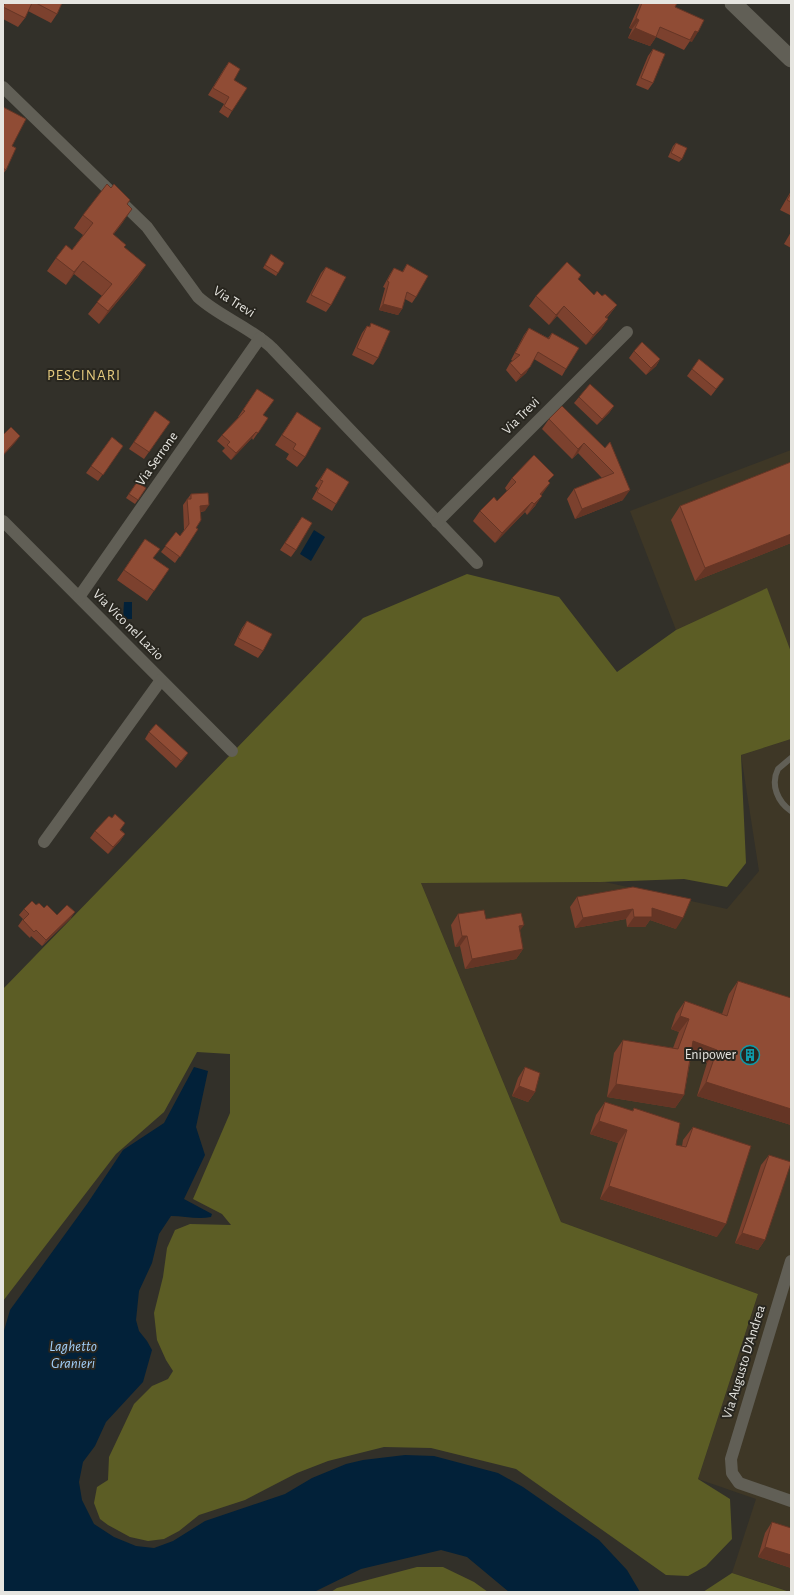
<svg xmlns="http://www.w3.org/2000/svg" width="794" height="1595" font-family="'Alegreya Sans',sans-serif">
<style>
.industrial{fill:#3e3726}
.green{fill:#5c5d25}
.water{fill:#022139}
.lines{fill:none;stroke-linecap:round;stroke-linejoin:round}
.lane{stroke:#615f56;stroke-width:6}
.street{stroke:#615f56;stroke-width:12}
.secondary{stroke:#615f56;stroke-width:17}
.wall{fill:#7c412e}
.shaded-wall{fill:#653525}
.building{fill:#904c35;stroke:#653525}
.labels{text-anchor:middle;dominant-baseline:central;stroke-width:4;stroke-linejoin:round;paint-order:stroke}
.street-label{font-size:14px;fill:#e6e5e0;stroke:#28261f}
.poi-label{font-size:14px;fill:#e6e5e0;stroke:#28261f;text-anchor:end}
.neighbourhood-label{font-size:15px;letter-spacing:1px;fill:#e4c97d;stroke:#28261f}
.water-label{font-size:15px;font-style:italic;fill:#a2d0fa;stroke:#28261f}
</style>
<rect width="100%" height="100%" fill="#323029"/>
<g class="industrial">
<polygon points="791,450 791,652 767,589 676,630 630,511"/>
<polygon points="791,739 791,1592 732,1573 756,1499 698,1479 758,1294 561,1222 421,883 605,882 727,909 759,871 741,755"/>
</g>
<g class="green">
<polygon points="467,574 559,597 617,672 676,630 767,588 791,652 791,739 741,755 746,863 727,887 684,879 601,882 421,883 561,1222 758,1294 698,1479 730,1499 732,1539 706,1566 688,1576 666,1575 516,1469 431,1448 384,1447 328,1461 297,1473 245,1500 199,1515 179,1531 164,1539 148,1541 130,1537 108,1525 100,1519 94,1503 97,1487 108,1480 109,1457 134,1404 152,1386 168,1379 173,1371 166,1360 157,1340 154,1313 163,1277 167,1248 175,1230 190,1224 231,1225 222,1214 193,1199 230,1113 230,1054 197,1052 164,1112 116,1154 3,1301 3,989 363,618"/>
<polygon points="417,1567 443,1567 474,1582 488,1592 331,1592 337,1588"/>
<polygon points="732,1573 790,1592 703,1592"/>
</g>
<g class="water">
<polygon points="314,530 325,537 311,561 300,554"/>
<polygon points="124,602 132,602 132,619 123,619"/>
<path d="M 194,1067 L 208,1071 L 196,1127 L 205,1155 L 184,1199 L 212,1214 L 211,1217 C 198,1220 184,1216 171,1216 L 159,1234 L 152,1263 L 139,1291 L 136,1320 L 139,1331 L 147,1341 L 152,1350 L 143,1382 L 106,1422 L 95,1446 L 83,1462 L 79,1482 L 82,1500 L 94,1524 L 114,1537 L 136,1546 L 154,1548 L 173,1541 L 205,1521 L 285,1494 L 312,1478 L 346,1464 L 363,1460 L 405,1455 L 434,1456 L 498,1473 L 523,1487 L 599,1540 L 627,1570 L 640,1592 L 509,1592 L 467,1557 L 441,1550 L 361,1569 L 314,1592 L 3,1592 L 3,1334 L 10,1310 L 87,1204 L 123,1150 L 164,1123 Z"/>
</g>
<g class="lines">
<path class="lane" d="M 791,758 L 778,769 C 770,785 778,802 791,811"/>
<g class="street">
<path d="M 3,87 L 147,227 L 198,297 C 220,317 250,327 272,348 L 477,563"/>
<polyline points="3,521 232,751"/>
<polyline points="437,522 627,332"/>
<polyline points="79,597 260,338"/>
<polyline points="44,842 161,680"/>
<polyline points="791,1261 731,1459 732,1473 739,1483 791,1501"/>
</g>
<polyline class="secondary" points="733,3 791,59"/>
</g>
<g class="wall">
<polygon points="3,3 62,3 57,14 51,23 28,11 25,18 18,27 3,19"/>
<polygon points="640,3 677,3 675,7 692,42 690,41 684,50 656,37 650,46 628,38 632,29 629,28"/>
<polygon points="653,49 653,83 648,90 636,85 648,56"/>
<polygon points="229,62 234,80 232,111 228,118 219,112 224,104 208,95 224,69"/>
<polygon points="3,107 12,146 6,170 3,174"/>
<polygon points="676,143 682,159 679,162 668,157 673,146"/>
<polygon points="791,191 791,219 790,215 780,210"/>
<polygon points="127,204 123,222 113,235 124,247 146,265 137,278 99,324 88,314 102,296 74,274 66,285 47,271 56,258 72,250 83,235 74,228 83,215"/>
<polygon points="791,232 791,248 784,244"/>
<polygon points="269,258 284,263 276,276 263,268"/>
<polygon points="407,264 416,297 412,303 405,299 402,309 398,315 379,310 385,288 383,287 390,274 394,268 402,272"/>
<polygon points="326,267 331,305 326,312 306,302 321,273"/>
<polygon points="581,275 578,280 594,295 602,296 617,305 607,318 608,319 601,329 586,345 557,316 549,325 529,306 536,296"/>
<polygon points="371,323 378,358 373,365 352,355 362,333 367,326 369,327"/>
<polygon points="529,328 548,338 552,333 566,369 562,376 534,359 526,373 516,382 506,370 510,363 513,361 511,360 524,335"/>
<polygon points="634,351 660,359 656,366 646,375 629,358"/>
<polygon points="692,369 724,379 711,396 687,376"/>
<polygon points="257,389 263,415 268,418 253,440 252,438 231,460 222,451 225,448 217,441 222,435 239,417 238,417"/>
<polygon points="579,397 614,406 609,413 597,425 574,403"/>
<polygon points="155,411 170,422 144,459 129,449"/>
<polygon points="297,412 305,457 297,467 286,459 289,454 275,445"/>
<polygon points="549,419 605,448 610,442 623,500 575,519 567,499 574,489 602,478 578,453 572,459 542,429"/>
<polygon points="112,437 123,446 98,481 86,473"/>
<polygon points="791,462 791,543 695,581 671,520 680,506"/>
<polygon points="327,468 336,504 332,511 312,499 318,488 315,486"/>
<polygon points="512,478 549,482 550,483 541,495 535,506 527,515 525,512 495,543 473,521 480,511 497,501 507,491 505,488"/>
<polygon points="137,482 146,488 135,504 126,498"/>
<polygon points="191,494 205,511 201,512 196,528 198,529 175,563 161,552 176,532 180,536 184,530 183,505"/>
<polygon points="302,517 296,550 291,557 280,550"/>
<polygon points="145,539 153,558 169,569 147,601 117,580"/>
<polygon points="247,621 263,651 258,658 234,645 242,628"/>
<polygon points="149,732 188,753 183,760 176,768 145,739"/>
<polygon points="121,830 125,834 120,841 108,854 90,838 95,831"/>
<polygon points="633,887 676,929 650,920 645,927 627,927 626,919 575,928 570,907 577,897"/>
<polygon points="44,908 57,915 71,918 42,946 31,936 30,938 18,926 23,919 19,915 24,909"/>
<polygon points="458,914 486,919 523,949 516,959 465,969 460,946 455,947 451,925"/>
<polygon points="738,981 791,998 791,1125 697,1096 707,1063 691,1057 684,1095 675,1108 607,1097 614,1053 623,1040 673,1048 679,1032 671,1029 676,1014 685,1001 722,1014 729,994"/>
<polygon points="525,1067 535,1092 528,1102 512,1096 518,1078"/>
<polygon points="605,1102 632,1111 634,1108 676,1145 682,1146 683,1140 693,1127 717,1237 600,1199 618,1143 590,1134 596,1115"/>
<polygon points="769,1155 765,1240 758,1250 735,1243 761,1165"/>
<polygon points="772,1522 791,1528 791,1568 758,1557 765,1533"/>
</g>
<g class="shaded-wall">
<polygon points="636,18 639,20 632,29 629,28"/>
<polygon points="635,28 656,37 650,46 628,38"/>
<polygon points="695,31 698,32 692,42 690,41"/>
<polygon points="132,209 123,222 104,247 113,234"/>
<polygon points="83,261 74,274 66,285 74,272"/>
<polygon points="146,265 137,278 99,324 108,311"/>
<polygon points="383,304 402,309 398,315 379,310"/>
<polygon points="617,305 609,315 598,327 605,317"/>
<polygon points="564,306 557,316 549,325 556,315"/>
<polygon points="608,319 601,329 586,345 593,335"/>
<polygon points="660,359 656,366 646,375 651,368"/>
<polygon points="530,367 526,373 516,382 521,375"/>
<polygon points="614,406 609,413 597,425 602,419"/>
<polygon points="256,432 252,438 231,460 236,453"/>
<polygon points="20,436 15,443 3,456 3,455"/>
<polygon points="584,443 578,453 572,459 578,449"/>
<polygon points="550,483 543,493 533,504 540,494"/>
<polygon points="630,490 623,500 575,519 582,509"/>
<polygon points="542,496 535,506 527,515 534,504"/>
<polygon points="532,502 525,512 495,543 502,533"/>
<polygon points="209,505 205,511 196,512 200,506"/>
<polygon points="791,534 791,543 695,581 705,568"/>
<polygon points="188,753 183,760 176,768 181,761"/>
<polygon points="125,834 120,841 108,854 113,847"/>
<polygon points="652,908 683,918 676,929 650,920 645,927 627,927 634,917"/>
<polygon points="633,909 626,919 575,928 583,918"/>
<polygon points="75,912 71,918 42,946 46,940"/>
<polygon points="524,925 516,936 519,926"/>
<polygon points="462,936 467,936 460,946 455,947"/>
<polygon points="523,949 516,959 465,969 472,959"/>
<polygon points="680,1016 689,1019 679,1032 671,1029"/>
<polygon points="693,1041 717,1050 707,1063 684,1054"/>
<polygon points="706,1082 791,1109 791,1125 697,1096"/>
<polygon points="616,1084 684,1095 675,1108 607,1097"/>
<polygon points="519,1086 535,1092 528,1102 512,1096"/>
<polygon points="599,1121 627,1130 618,1143 590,1134"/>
<polygon points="609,1186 726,1224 717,1237 600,1199"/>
<polygon points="742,1233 765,1240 758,1250 735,1243"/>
<polygon points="765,1547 791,1555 791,1568 758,1557"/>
</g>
<g class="building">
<polygon points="5,3 32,3 25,18 3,7"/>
<polygon points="36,3 62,3 57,14"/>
<polygon points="642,3 677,3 675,7 704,20 698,32 695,31 690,40 660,27 656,37 635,28 639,20 636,18"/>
<polygon points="653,49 665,54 653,83 641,78"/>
<polygon points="229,62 240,69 234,80 247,88 232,111 224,106 229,97 213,88"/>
<polygon points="3,107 26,119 12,146 16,148 6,170 3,168"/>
<polygon points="676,143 687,148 682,159 671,153"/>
<polygon points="107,184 111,188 114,184 130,200 127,204 132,209 113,234 126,245 124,247 146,265 108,311 97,302 112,284 83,261 74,272 56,258 66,245 72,250 93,223 83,215"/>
<polygon points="791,193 791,202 787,200"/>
<polygon points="271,254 284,263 278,273 265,265"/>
<polygon points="567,262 581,275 578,279 594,295 597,291 602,296 605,294 617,305 605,317 608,319 593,335 564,306 556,315 536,296"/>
<polygon points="407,264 428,276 416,297 407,292 402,309 383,304 389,282 387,281 394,268 403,272"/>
<polygon points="326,267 346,277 331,305 311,295"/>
<polygon points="371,323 390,331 378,358 357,348 367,326 370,327"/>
<polygon points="529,328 549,339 552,333 579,348 566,369 538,352 530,367 521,375 510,363 520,355 515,353"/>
<polygon points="642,342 660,359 651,368 634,351"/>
<polygon points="699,359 724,379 716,389 692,369"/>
<polygon points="590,384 614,406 602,419 579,397"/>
<polygon points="257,389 274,400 263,415 268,418 258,433 256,432 236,453 227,445 230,442 222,435 245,411 243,410"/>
<polygon points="562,406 605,448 610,442 630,490 582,509 574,489 614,473 584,443 578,449 549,419"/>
<polygon points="155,411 170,422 149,452 134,442"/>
<polygon points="297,412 321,428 305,457 293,449 296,444 282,435"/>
<polygon points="11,427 20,436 3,455 3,435"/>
<polygon points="112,437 123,446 103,475 91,466"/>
<polygon points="534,455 554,475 548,481 550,483 540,494 542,496 534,504 532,502 502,533 480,511 494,497 497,501 516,482 512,478"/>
<polygon points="791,462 791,534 705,568 680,506"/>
<polygon points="327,468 349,482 336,504 317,492 323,481 320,480"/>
<polygon points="137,482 146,488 138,500 129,494"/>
<polygon points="208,493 209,505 200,506 201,520 196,528 198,529 180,557 165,546 176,532 180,536 189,524 187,499 191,499 191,494"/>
<polygon points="302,517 312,523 296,550 285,543"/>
<polygon points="145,539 160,549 153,558 169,569 154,591 124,570"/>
<polygon points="247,621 272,634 263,651 238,638"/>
<polygon points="156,724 188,753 181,761 149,732"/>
<polygon points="115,814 125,823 120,830 125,834 113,847 95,831 109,816 112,818"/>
<polygon points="633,887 691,899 683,918 652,908 652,917 634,917 633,909 583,918 577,897"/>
<polygon points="32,901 36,905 39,903 44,908 47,905 57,915 67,905 75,912 46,940 36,930 34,932 23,920 29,914 24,909"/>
<polygon points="484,910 486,919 521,913 524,925 519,926 523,949 472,959 467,936 462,936 458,914"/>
<polygon points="738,981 791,998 791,1109 706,1082 717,1050 693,1041 684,1095 616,1084 623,1040 678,1049 689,1019 680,1016 685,1001 727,1016"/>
<polygon points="525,1067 540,1073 535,1092 519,1086"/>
<polygon points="605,1102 633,1111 634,1108 680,1123 676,1145 686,1147 693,1127 751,1146 726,1224 609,1186 627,1130 599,1121"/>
<polygon points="769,1155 791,1162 791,1163 765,1240 742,1233"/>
<polygon points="772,1522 791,1528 791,1555 765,1547"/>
</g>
<defs>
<symbol id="building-ring" viewBox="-11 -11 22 22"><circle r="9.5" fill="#28261f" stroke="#0f9aa8" stroke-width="1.5"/><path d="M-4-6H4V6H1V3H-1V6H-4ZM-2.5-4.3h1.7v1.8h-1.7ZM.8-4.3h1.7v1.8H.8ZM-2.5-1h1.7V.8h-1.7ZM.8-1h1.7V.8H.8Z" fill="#0f9aa8"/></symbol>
</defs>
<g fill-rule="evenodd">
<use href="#building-ring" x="739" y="1044" width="22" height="22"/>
</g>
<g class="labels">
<g class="street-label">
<text transform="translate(234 302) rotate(32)">Via Trevi</text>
<text transform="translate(521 416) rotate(-45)">Via Trevi</text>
<text transform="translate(157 459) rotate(-55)">Via Serrone</text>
<text transform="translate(128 625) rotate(45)">Via Vico nel Lazio</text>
<text transform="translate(744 1362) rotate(-73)">Via Augusto D'Andrea</text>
</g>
<g class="poi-label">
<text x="736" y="1055">Enipower</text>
</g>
<g class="neighbourhood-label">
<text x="84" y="375">PESCINARI</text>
</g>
<g class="water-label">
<text x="73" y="1346">Laghetto<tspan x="73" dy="17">Granieri</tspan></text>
</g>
</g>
<rect width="794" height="1595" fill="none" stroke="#e6e5e0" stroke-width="8"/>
</svg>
